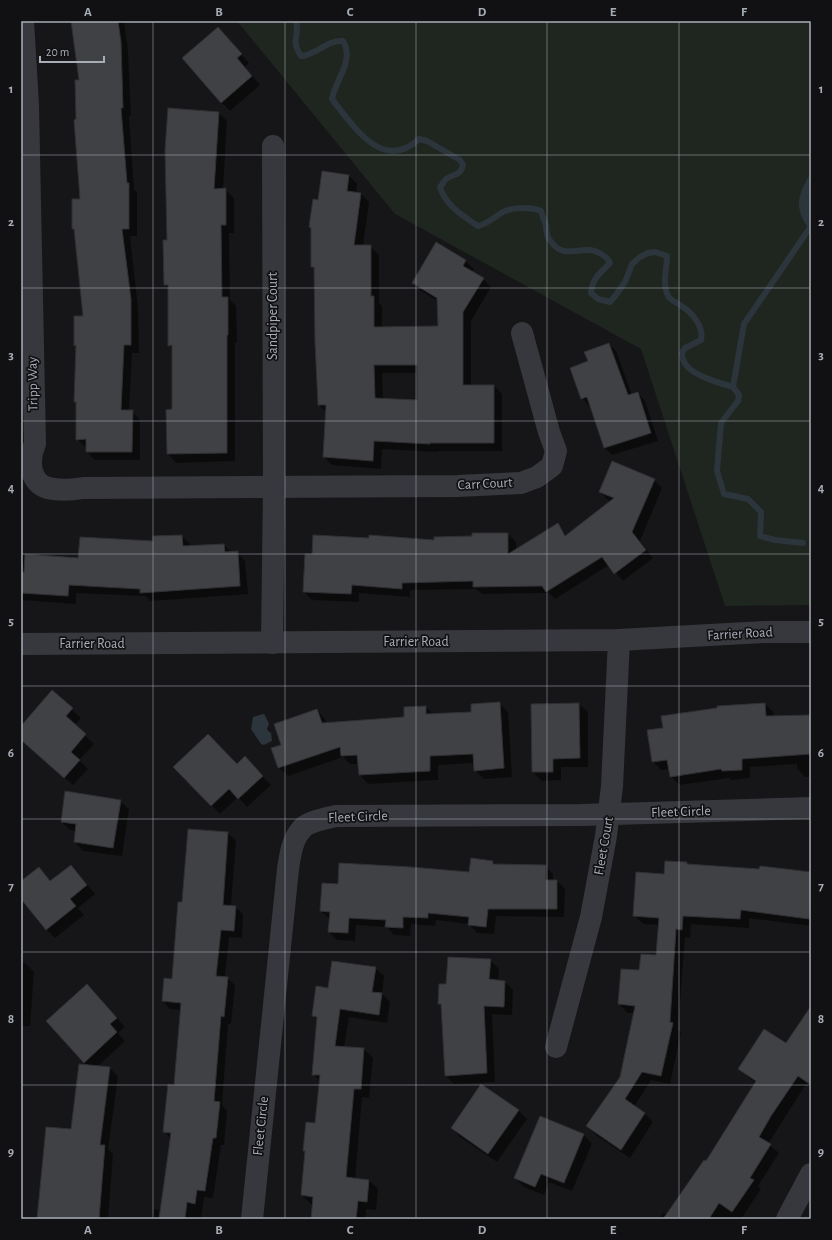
<svg xmlns="http://www.w3.org/2000/svg" width="832" height="1240" font-family="'Alegreya Sans',sans-serif">
<style>
.green{fill:#1e261f}
.water{fill:#2c353c}
.shadow{fill:#0007;fill-rule:evenodd}
.lines{fill:none;stroke-linecap:round;stroke-linejoin:round}
.stream{stroke:#2c353c;stroke-width:6}
.building{fill:#404145;stroke:#303034;fill-rule:evenodd}
.minor{stroke:#37383d;stroke-width:22}
.grid{fill:none;stroke:#a8adb8;stroke-width:1;stroke-opacity:0.55}
.labels{text-anchor:middle;dominant-baseline:central;stroke-width:3.5;stroke-linejoin:round;paint-order:stroke}
.street-label{font-size:14px;fill:#a8adb8;stroke:#111113}
.neatline{fill:none;stroke:#a8adb8;stroke-width:1.5}
.grid-label{font-size:13px;text-anchor:middle;font-weight:bold;fill:#a8adb8}
</style>
<rect width="100%" height="100%" fill="#161618"/>
<polygon class="green" points="237,21 811,21 811,605 725,606 641,349 395,214"/>
<g class="water">
<path d="M 811,173 L 811,228 L 809,229 C 793,207 798,194 811,173 Z"/>
<polygon points="263,714 265,715 269,724 267,729 268,731 271,733 272,741 264,745 261,744 251,729 253,717"/>
</g>
<g class="shadow">
<polygon points="71,21 124,21 128,51 131,116 129,116 134,190 137,192 137,236 130,236 138,308 139,353 132,353 129,411 132,411 140,420 140,460 95,460 87,452 87,447 85,447 77,439 77,403 75,401 77,347 75,345 85,316 75,231 73,229 81,200 77,120 80,81"/>
<polygon points="218,28 249,63 245,67 260,85 230,111 221,102"/>
<polygon points="219,113 227,121 223,189 225,189 234,198 234,233 229,233 230,300 236,306 237,343 235,343 235,461 176,463 168,454 167,411 173,410 173,349 170,345 169,289 165,285 168,241"/>
<path d="M 349,176 L 357,184 L 356,193 L 361,194 L 369,202 L 363,246 L 370,246 L 379,255 L 379,303 L 382,306 L 382,327 L 439,327 L 438,301 L 421,291 L 413,283 L 465,261 L 474,269 L 472,272 L 483,279 L 491,287 L 471,321 L 471,386 L 494,386 L 502,394 L 502,451 L 438,451 L 438,452 L 382,449 L 381,469 L 332,465 L 324,457 L 327,413 L 319,405 L 315,269 L 312,266 L 319,201 ZM 382,373 L 418,373 L 418,401 L 383,400 Z"/>
<polygon points="609,344 616,351 632,395 638,393 645,401 658,441 612,455 605,448 591,405 589,406 582,398 589,362"/>
<polygon points="654,480 662,488 640,541 653,558 623,581 609,565 555,599 549,593 482,594 476,589 410,590 410,597 359,593 359,602 312,600 304,592 435,542 508,534 516,542 516,551 557,525 567,536 612,501 608,500 600,492"/>
<polygon points="182,536 190,544 190,547 224,545 232,553 237,552 245,561 248,594 150,601 145,596 76,593 76,604 21,600 21,555 79,559"/>
<polygon points="52,692 81,718 74,725 94,744 79,760 88,769 73,785 21,740 21,727"/>
<polygon points="499,703 508,712 512,777 484,779 475,770 474,763 438,765 438,780 368,784 360,775 359,764 350,764 343,757 288,776 279,768 272,749 282,746 317,710 325,719 327,724 405,718 426,707 434,715 472,713"/>
<polygon points="579,704 588,712 588,767 561,767 561,780 542,781 533,772 532,705"/>
<polygon points="765,704 773,712 774,717 811,716 811,777 805,777 797,768 797,764 750,767 750,778 731,780 729,778 679,785 671,776 670,769 661,770 653,761 664,729"/>
<polygon points="244,758 271,785 247,807 238,797 220,814 175,767 237,765"/>
<polygon points="120,801 129,809 122,856 83,851 75,842 76,831 70,830 62,822"/>
<polygon points="228,833 236,841 231,906 236,907 243,914 242,938 229,937 225,977 227,978 235,985 231,1024 228,1024 222,1105 227,1111 224,1145 221,1145 213,1198 204,1197 201,1219 152,1219 154,1209 161,1210 171,1139 164,1131 175,1086 181,1010 170,1009 163,1001 165,979 173,980 183,903"/>
<polygon points="493,861 497,865 545,866 553,874 553,881 557,881 565,889 564,917 496,916 494,934 477,933 469,924 436,920 435,926 411,924 410,936 394,935 387,927 356,925 355,941 337,940 329,932 330,919 321,911 338,885 470,873"/>
<polygon points="686,863 689,865 811,873 811,926 749,918 749,928 691,924 690,938 685,937 678,1030 681,1032 670,1084 651,1080 634,1107 645,1114 653,1122 630,1158 596,1135 587,1126 621,1077 635,1013 628,1013 619,1004 640,971 657,956 660,925 643,924 634,915 665,875"/>
<polygon points="71,866 79,875 95,894 78,908 84,915 55,938 46,929 21,897 21,882 39,868 51,882"/>
<polygon points="490,960 499,969 498,981 504,981 513,990 512,1015 492,1014 495,1082 454,1084 446,1076 442,1006 439,1003 447,985"/>
<polygon points="21,963 25,963 34,972 30,1026 21,1026"/>
<polygon points="375,968 384,976 382,994 390,1002 387,1023 349,1017 344,1047 364,1049 373,1058 369,1098 362,1097 355,1179 369,1180 378,1189 376,1210 366,1209 365,1219 312,1219 314,1204 311,1204 302,1195 306,1153 304,1150 316,1124 320,1081 313,1074 318,1021 313,1016 329,989"/>
<polygon points="96,994 125,1027 118,1033 125,1041 97,1067 110,1068 118,1077 108,1149 113,1154 108,1219 38,1219 71,1130 88,1066 84,1062"/>
<polygon points="811,1007 811,1087 806,1084 768,1144 779,1153 758,1186 761,1189 741,1219 659,1219 663,1213 667,1215 707,1163 756,1083 748,1077 740,1069 786,1044"/>
<polygon points="482,1085 519,1111 527,1119 497,1162 460,1137 452,1128"/>
<polygon points="541,1117 584,1135 592,1144 572,1191 549,1182 544,1195 524,1187 515,1178"/>
</g>
<g class="lines">
<g class="stream">
<path d="M 296,21 C 300,35 290,40 301,56 C 316,55 327,40 343,41 C 355,61 335,80 332,99 C 353,126 383,173 419,139 L 427,141 L 460,160 L 463,165 C 460,177 454,173 446,179 C 444,181 442,185 440,187 C 445,205 463,216 478,226 C 488,224 494,217 503,212 C 512,207 531,207 541,211 C 542,216 545,221 546,226 C 546,232 547,238 552,243 C 562,256 574,250 587,250 C 595,249 607,256 610,263 C 600,273 592,279 591,293 L 598,299 L 610,302 L 616,295 L 625,282 L 632,264 L 640,257 L 648,253 L 655,252 L 667,256 C 667,268 662,284 668,296 C 671,301 678,303 683,307 C 693,314 704,327 701,340 L 685,348 L 682,353 C 682,357 683,361 686,365 C 694,376 720,383 733,387"/>
<polyline points="803,543 775,540 760,536 761,512 748,499 724,494 717,471 721,423 738,401 739,395 733,387 744,324 809,229 811,224"/>
</g>
</g>
<g class="building">
<polygon points="71,21 118,21 121,42 123,108 121,108 127,183 129,183 129,229 122,229 131,299 131,345 124,345 121,410 133,410 132,452 86,452 86,439 76,440 76,402 74,402 76,345 74,346 74,316 83,316 74,229 72,229 72,199 80,199 74,120 76,119 75,80 79,80"/>
<polygon points="218,27 242,54 237,58 252,76 221,103 182,58"/>
<polygon points="168,108 219,112 214,189 226,188 226,225 221,225 222,297 228,297 228,335 227,335 227,453 167,454 166,410 172,409 172,345 168,346 168,285 164,285 163,240 167,240 165,150"/>
<path d="M 322,171 L 349,175 L 347,191 L 361,193 L 354,245 L 371,245 L 371,296 L 374,296 L 374,327 L 438,326 L 437,298 L 412,283 L 436,242 L 466,260 L 463,266 L 484,278 L 463,312 L 463,385 L 494,385 L 494,443 L 430,443 L 430,444 L 374,441 L 373,461 L 323,457 L 326,405 L 318,405 L 315,342 L 314,267 L 311,267 L 311,228 L 309,227 L 313,199 L 318,200 ZM 374,365 L 417,365 L 417,400 L 375,398 Z"/>
<polygon points="609,343 628,395 638,392 651,433 604,448 587,397 581,399 570,368 588,361 584,352"/>
<polygon points="612,461 655,479 632,532 646,550 614,574 602,557 546,592 542,586 473,587 473,581 402,583 402,589 352,585 351,594 303,592 305,554 312,554 313,535 369,538 369,535 434,540 434,537 472,536 472,533 508,533 508,554 558,523 565,536 614,498 599,492"/>
<polygon points="182,535 183,546 224,544 225,552 238,551 240,586 140,593 140,589 69,585 68,596 21,593 21,572 24,572 25,554 78,558 80,537 153,541 153,536"/>
<polygon points="52,690 73,708 66,716 86,734 71,752 80,760 64,778 21,740 21,726"/>
<polygon points="500,702 504,768 474,771 473,754 430,756 430,771 359,775 357,755 341,756 340,747 278,768 271,748 281,745 274,724 317,709 322,723 404,717 404,707 426,706 426,714 471,712 471,704"/>
<polygon points="579,703 580,758 553,759 553,772 532,772 531,704"/>
<polygon points="765,703 766,716 811,715 811,754 742,759 742,770 722,771 721,769 670,777 667,760 652,762 647,730 663,728 661,716 717,708 717,706"/>
<polygon points="208,734 237,764 245,756 263,776 238,799 229,789 211,806 173,767"/>
<polygon points="65,791 121,800 113,848 74,842 76,824 61,822"/>
<polygon points="188,829 228,832 223,905 236,906 234,931 221,930 216,976 228,977 224,1017 221,1016 214,1101 220,1102 216,1138 213,1138 205,1191 197,1190 195,1204 187,1202 185,1219 159,1219 171,1133 163,1132 168,1084 174,1085 181,1003 162,1001 164,978 172,979 178,902 182,902"/>
<polygon points="471,858 493,861 493,864 546,865 546,880 557,880 557,909 488,909 486,927 468,925 469,917 428,913 428,918 403,917 403,928 385,927 386,920 349,918 348,933 328,932 330,912 320,911 322,883 338,884 339,863 411,867 469,872"/>
<polygon points="665,861 687,862 687,864 759,869 760,866 811,872 811,901 809,919 741,910 740,919 683,916 682,930 676,929 670,1022 673,1023 661,1076 642,1072 625,1099 645,1113 621,1150 586,1126 620,1077 635,1006 618,1004 621,969 639,970 641,954 656,955 659,918 633,916 636,872 664,874"/>
<polygon points="71,865 87,885 70,899 76,906 46,930 21,899 21,881 39,867 50,881"/>
<polygon points="448,957 491,959 489,979 505,981 504,1007 484,1006 487,1073 445,1076 441,1004 438,1004 439,984 446,984"/>
<polygon points="332,961 376,967 372,992 382,993 379,1015 340,1009 335,1046 364,1048 361,1089 354,1089 346,1177 369,1180 367,1202 358,1201 356,1219 311,1219 313,1197 301,1195 305,1151 303,1151 306,1122 315,1123 320,1075 312,1075 317,1017 312,1016 316,986 328,988"/>
<polygon points="87,984 117,1018 110,1024 117,1032 84,1063 46,1021"/>
<polygon points="811,1006 811,1085 798,1076 771,1116 759,1137 771,1144 750,1178 754,1180 732,1212 719,1203 709,1219 663,1219 704,1160 706,1161 756,1081 738,1069 764,1029 786,1043"/>
<polygon points="79,1064 110,1067 100,1145 105,1145 99,1219 37,1219 46,1127 71,1129"/>
<polygon points="481,1084 519,1110 488,1154 451,1128"/>
<polygon points="540,1116 584,1134 564,1183 541,1174 535,1187 514,1178"/>
</g>
<g class="lines">
<g class="minor">
<path d="M 23,21 L 28,105 L 35,444 C 28,459 29,483 48,488 C 60,491 71,490 83,488 L 458,486 L 521,483 L 537,477 L 552,466 L 556,451 L 549,432 L 522,333"/>
<polyline points="272,643 274,487 273,146"/>
<polyline points="21,644 619,640 765,632 811,632"/>
<polyline points="556,1047 591,917 606,836 612,786 619,640"/>
<path d="M 252,1219 L 288,869 C 290,856 292,840 301,830 C 306,822 327,818 336,816 L 581,815 L 811,808"/>
<polyline points="787,1219 811,1174"/>
</g>
</g>
<path class="grid" d="M 153,21 L 153,1219M 285,21 L 285,1219M 416,21 L 416,1219M 547,21 L 547,1219M 679,21 L 679,1219M 21,155 L 811,155M 21,288 L 811,288M 21,421 L 811,421M 21,554 L 811,554M 21,686 L 811,686M 21,819 L 811,819M 21,952 L 811,952M 21,1085 L 811,1085"/>
<g class="labels">
<g class="street-label">
<text transform="translate(273 316) rotate(-90)">Sandpiper Court</text>
<text transform="translate(33 384) rotate(-91)">Tripp Way</text>
<text transform="translate(485 484) rotate(-3)">Carr Court</text>
<text transform="translate(740 634) rotate(-3)">Farrier Road</text>
<text x="416" y="642">Farrier Road</text>
<text x="92" y="644">Farrier Road</text>
<text transform="translate(681 812) rotate(-2)">Fleet Circle</text>
<text transform="translate(358 817) rotate(-2)">Fleet Circle</text>
<text transform="translate(604 846) rotate(-80)">Fleet Court</text>
<text transform="translate(261 1126) rotate(-84)">Fleet Circle</text>
</g>
</g>
<rect width="832" height="1240" fill="none" stroke="#111113" stroke-width="44"/>
<path d="M40 56v6h64v-6" fill="none" stroke="#a8adb8" stroke-width="2"/>
<text x="46" y="56" font-size="12" fill="#a8adb8" stroke="#111113" stroke-width="3" paint-order="stroke">20 m</text>
<rect x="22" y="22" width="788" height="1196" class="neatline"/>
<g class="grid-label">
<text x="88" y="16">A</text>
<text x="219" y="16">B</text>
<text x="350" y="16">C</text>
<text x="482" y="16">D</text>
<text x="613" y="16">E</text>
<text x="744" y="16">F</text>
<text x="11" y="93">1</text>
<text x="821" y="93">1</text>
<text x="11" y="226">2</text>
<text x="821" y="226">2</text>
<text x="11" y="359">3</text>
<text x="821" y="359">3</text>
<text x="11" y="492">4</text>
<text x="821" y="492">4</text>
<text x="11" y="625">5</text>
<text x="821" y="625">5</text>
<text x="11" y="757">6</text>
<text x="821" y="757">6</text>
<text x="11" y="890">7</text>
<text x="821" y="890">7</text>
<text x="11" y="1023">8</text>
<text x="821" y="1023">8</text>
<text x="11" y="1156">9</text>
<text x="821" y="1156">9</text>
<text x="88" y="1234">A</text>
<text x="219" y="1234">B</text>
<text x="350" y="1234">C</text>
<text x="482" y="1234">D</text>
<text x="613" y="1234">E</text>
<text x="744" y="1234">F</text>
</g>
</svg>
